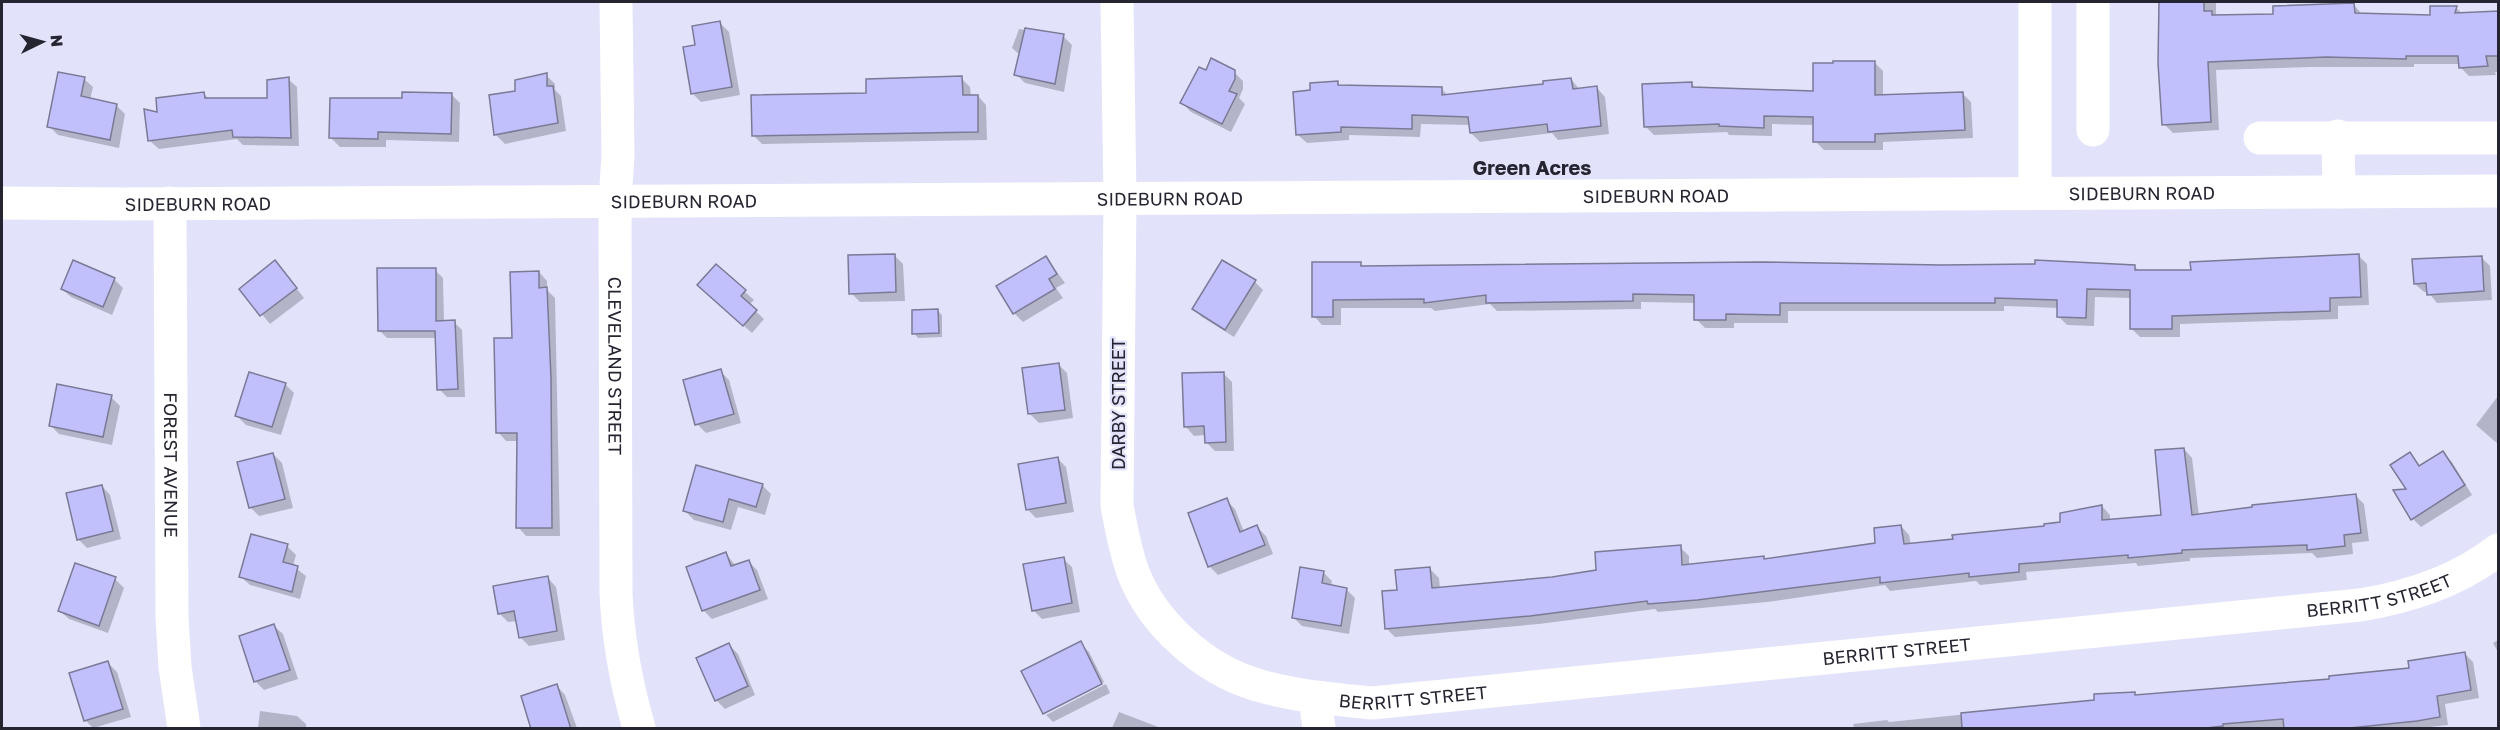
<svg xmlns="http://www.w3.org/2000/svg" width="2500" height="730" font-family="'Golos Text',sans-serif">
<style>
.shadow{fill:#0003}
.building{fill:#c2c0fc;stroke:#7b7a96;stroke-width:1.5}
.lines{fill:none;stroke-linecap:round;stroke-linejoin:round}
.minor{stroke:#fff;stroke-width:33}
.labels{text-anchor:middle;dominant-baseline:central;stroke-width:4.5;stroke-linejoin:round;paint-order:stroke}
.street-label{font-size:18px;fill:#252531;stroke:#e2e2fb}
.neighbourhood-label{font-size:20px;font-weight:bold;fill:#252531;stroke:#e2e2fb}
</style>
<rect width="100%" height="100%" fill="#e2e2fb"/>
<g class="shadow">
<polygon points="2159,2 2216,2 2216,16 2275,15 2353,4 2362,14 2432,17 2456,8 2463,14 2498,13 2498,72 2495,72 2496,75 2469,76 2460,67 2460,64 2414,64 2414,67 2312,67 2216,70 2219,130 2173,133 2164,124"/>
<polygon points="720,23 729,32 740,95 701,102 692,93 697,46"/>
<polygon points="1019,29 1063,36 1072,45 1064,92 1025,83 1016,74 1020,55 1012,48"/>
<polygon points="1874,62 1883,71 1883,96 1962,93 1971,102 1973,138 1883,142 1883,150 1824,150 1815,141 1815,125 1772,124 1772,136 1729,135 1727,132 1654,135 1645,126 1692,84 1697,89 1814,93"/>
<polygon points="1234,72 1243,81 1243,89 1239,98 1245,104 1231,132 1191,112 1182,103"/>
<polygon points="546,75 555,84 555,90 561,96 566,131 505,144 496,135 491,97 517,93"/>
<polygon points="961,78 970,87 971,96 978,96 986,105 987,140 762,144 753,135 867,95"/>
<polygon points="84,79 93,87 90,100 116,105 125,114 119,148 58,135 49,126"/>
<polygon points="288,79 297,87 299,146 243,145 237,139 159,149 150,141 159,113 204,94 209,99 269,99"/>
<polygon points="1571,79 1580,90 1597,88 1605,97 1609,134 1558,140 1552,133 1480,142 1471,133 1470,125 1421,124 1420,137 1349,135 1349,140 1307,143 1298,135 1312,92 1337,82 1342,87 1442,89 1448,96 1545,85"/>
<polygon points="451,94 460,103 459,142 386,140 386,147 340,147 331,138 403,100"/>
<polygon points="894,255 903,264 905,301 860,302 851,293"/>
<polygon points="2358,255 2367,264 2369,305 2338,306 2338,319 2180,324 2180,337 2140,337 2131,328 2131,298 2095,297 2094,326 2067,325 2058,316 2059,308 2004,306 2004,311 1788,311 1788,323 1734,323 1734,328 1705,328 1696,319 1696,303 1641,302 1641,309 1497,311 1490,304 1435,311 1431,308 1341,308 1341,325 1322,325 1314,316 1360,263 1365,268 2134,266 2140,272 2192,271"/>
<polygon points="1046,257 1065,283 1056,288 1063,298 1023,322 1014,313"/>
<polygon points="2481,257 2490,266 2492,300 2437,303 2428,292 2424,292 2415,284"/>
<polygon points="716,266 754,300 749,305 764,319 752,333 708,294"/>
<polygon points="435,270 443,278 444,322 454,322 462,330 465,397 447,397 439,389 437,338 387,338 379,330"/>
<polygon points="283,271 304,298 270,324 241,289"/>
<polygon points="539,272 547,281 547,290 555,298 560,536 526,536 518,527 518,441 506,441 498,432 513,339"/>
<polygon points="114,279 123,288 112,315 71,297 62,289"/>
<polygon points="1255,282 1263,290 1234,337 1202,317 1193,308"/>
<polygon points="938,311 942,315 942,337 918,338 914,333"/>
<polygon points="1058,364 1067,373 1073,418 1039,423 1030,414"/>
<polygon points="720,371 729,380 741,423 706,433 697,424"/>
<polygon points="1223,373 1232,382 1234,451 1215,451 1206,442 1206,435 1194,436 1186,427"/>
<polygon points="285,384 294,393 281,435 246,425 237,416"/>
<polygon points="2498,396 2498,444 2476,425"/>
<polygon points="111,397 120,406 112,445 59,434 50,425"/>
<polygon points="2184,449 2192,458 2199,516 2356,496 2364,504 2369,541 2352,543 2353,554 2317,558 2312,553 2190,558 2190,561 2138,566 2136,563 2026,572 2027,580 1980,585 1976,581 1890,591 1885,585 1767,602 1658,612 1655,609 1539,624 1395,637 1386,628 1398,591 1430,569 1439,578 1440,589 1552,578 1598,571 1680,547 1689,556 1689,565 1763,557 1766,560 1877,544 1901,526 1909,535 1911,545 2062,524 2102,506 2110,515 2110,520 2163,516"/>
<polygon points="2443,453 2452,462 2472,495 2421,527 2413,519 2408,490 2410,454 2421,467"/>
<polygon points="273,454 282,463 293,508 259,516 250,507"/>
<polygon points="1058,459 1066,467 1074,512 1036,518 1027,509"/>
<polygon points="762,485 771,494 765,515 738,507 731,530 694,520 685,511"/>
<polygon points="102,486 110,495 121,539 87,548 78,539"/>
<polygon points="1226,500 1235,509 1244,532 1257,527 1266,536 1273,554 1218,575 1209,566"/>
<polygon points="287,546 296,555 293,566 306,576 300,599 250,585 241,577"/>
<polygon points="726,554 736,566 749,562 757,570 768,599 712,619 703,610"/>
<polygon points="1063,559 1072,567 1080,612 1042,619 1033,610"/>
<polygon points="1323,572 1332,581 1331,586 1346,589 1355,598 1349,634 1302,626 1293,617"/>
<polygon points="548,578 556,587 565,640 529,646 520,637 518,621 508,622 499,613"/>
<polygon points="115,579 124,588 108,633 69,619 60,611"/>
<polygon points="274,626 283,634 298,679 264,690 256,682 241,637"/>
<polygon points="2498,640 2498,652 2493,643"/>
<polygon points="1080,643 1089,652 1104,682 1045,711 1045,715 1023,671"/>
<polygon points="729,645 738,654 755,695 725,709 716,700"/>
<polygon points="2465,654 2473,662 2479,698 2445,704 2448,725 2421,728 1836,728 1854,727 1853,724 1887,720 1889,722 2096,701 2134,693 2137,696 2331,680 2410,669"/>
<polygon points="108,663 117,672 131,717 93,728 85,720"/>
<polygon points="1106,684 1110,693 1053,722 1046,715"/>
<polygon points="557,686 565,695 577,728 533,728"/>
<polygon points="260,711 297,716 306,724 306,728 258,728"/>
<polygon points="1119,712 1161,728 1112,728"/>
</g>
<g class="building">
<polygon points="2159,2 2204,2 2204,11 2212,11 2212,15 2273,14 2273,6 2354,3 2355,13 2430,15 2430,6 2457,6 2455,13 2499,11 2499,56 2486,56 2488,66 2459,68 2458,56 2406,56 2406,59 2326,57 2208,62 2211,122 2162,125 2158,63"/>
<polygon points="720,21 732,87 691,94 683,47 695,45 692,26"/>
<polygon points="1025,28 1064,34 1055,84 1014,75"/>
<polygon points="1211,58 1235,70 1235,79 1229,91 1237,94 1222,124 1180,103 1199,67 1206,70"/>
<polygon points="1833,61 1875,61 1875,95 1963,92 1965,130 1875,134 1875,142 1813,142 1813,117 1764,116 1764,128 1719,126 1719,124 1644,127 1642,84 1692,82 1692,87 1813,91 1813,63 1833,63"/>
<polygon points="58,72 85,77 81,96 117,104 110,140 47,127"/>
<polygon points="547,73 547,86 553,86 558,123 494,135 489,95 515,91 515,80"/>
<polygon points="962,76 963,95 978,95 978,132 752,136 751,95 866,93 866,79"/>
<polygon points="289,77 291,138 233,137 232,130 148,141 144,109 157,112 156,98 204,92 205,98 267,98 267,80"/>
<polygon points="1571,78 1573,89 1597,86 1601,126 1548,132 1547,124 1470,133 1468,117 1412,115 1412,129 1341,127 1341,132 1296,135 1293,92 1310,90 1310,83 1338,81 1338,85 1442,87 1442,95 1543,84 1543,81"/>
<polygon points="402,92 452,93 451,134 378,132 378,139 329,138 330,98 402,98"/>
<polygon points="895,254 896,292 849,294 848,255"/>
<polygon points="2359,254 2361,297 2330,298 2330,311 2172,316 2172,329 2130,329 2130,290 2087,289 2086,318 2057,317 2057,300 1995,298 1995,303 1780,303 1780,315 1726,314 1726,320 1694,320 1694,295 1633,294 1633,301 1486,303 1486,295 1424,303 1424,299 1333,300 1333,317 1312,317 1312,262 1361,262 1361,266 1761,262 1942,265 2035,264 2035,260 2135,265 2135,270 2191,270 2190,262"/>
<polygon points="1046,256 1057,274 1049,279 1055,289 1013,314 996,286"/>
<polygon points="2482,256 2484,291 2427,295 2426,283 2414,284 2412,259"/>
<polygon points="73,260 115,278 103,307 61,289"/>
<polygon points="275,260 297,288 260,316 239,289"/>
<polygon points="1222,260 1256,280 1225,330 1192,309"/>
<polygon points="716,264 746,290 741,296 757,310 743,326 697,285"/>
<polygon points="377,268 436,268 436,321 455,320 458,389 437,390 435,331 378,331"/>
<polygon points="539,271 539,288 547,287 551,378 552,528 516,528 517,433 496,433 494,338 512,338 510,272"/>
<polygon points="938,309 939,333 912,334 912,310"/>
<polygon points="1059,363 1065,410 1028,414 1022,368"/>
<polygon points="721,369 734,414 695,425 683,380"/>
<polygon points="249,372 286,383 272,427 235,416"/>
<polygon points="1224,372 1226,442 1205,443 1204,426 1184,427 1182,373"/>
<polygon points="57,384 112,395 103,437 49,426"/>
<polygon points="2184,448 2192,515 2252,507 2252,505 2356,494 2361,533 2344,535 2345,546 2307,550 2307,545 2182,550 2182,553 2128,558 2128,555 2019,564 2019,572 1969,577 1969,573 1880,583 1880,577 1697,600 1648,604 1647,601 1530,616 1385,629 1382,591 1397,590 1395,570 1430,567 1432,588 1552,577 1596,570 1595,552 1681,545 1682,565 1764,556 1764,559 1875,543 1874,528 1901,525 1904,544 1953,539 1952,535 2044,526 2044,524 2060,522 2060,513 2102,505 2102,520 2161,515 2155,450"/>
<polygon points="2443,451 2465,485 2411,520 2393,490 2406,489 2390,465 2410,452 2419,466"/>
<polygon points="273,453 285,499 249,508 237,462"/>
<polygon points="1058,457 1066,503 1026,510 1018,464"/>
<polygon points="696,465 763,484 756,507 729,499 723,522 683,511"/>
<polygon points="102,485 113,531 77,540 66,493"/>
<polygon points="1227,498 1240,532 1257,525 1265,545 1208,567 1188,513"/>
<polygon points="251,534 288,544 283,562 298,566 292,592 239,577"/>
<polygon points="726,552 731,566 749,560 760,590 702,611 686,567"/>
<polygon points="1064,557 1072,603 1032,611 1023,564"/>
<polygon points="75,563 116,577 99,626 58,611"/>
<polygon points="1300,567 1324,571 1322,583 1347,588 1341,626 1292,618"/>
<polygon points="548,576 557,631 519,638 514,611 498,614 493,586"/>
<polygon points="274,624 290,670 254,682 239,636"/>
<polygon points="1081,641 1102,684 1043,714 1021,671"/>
<polygon points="729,643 748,686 715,701 696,658"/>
<polygon points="2465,652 2471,690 2437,696 2440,717 2417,721 2340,729 2284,729 2283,719 2223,724 2223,726 2198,729 1962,729 1961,713 2094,700 2094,694 2135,692 2135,695 2329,679 2329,676 2409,668 2408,661"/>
<polygon points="108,661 123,709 84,721 69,673"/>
<polygon points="557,684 571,729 531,729 521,696"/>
</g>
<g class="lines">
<g class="minor">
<path id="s1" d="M 616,2 L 618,156 L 615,200 L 616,593 C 618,640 626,683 639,728"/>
<path id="s2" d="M 1117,2 L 1120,198 L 1117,505 C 1121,528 1125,550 1133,572 C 1152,623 1203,668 1254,684 C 1293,696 1332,699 1372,703 L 2360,605 C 2410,597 2458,581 2498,550"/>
<polyline points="2093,130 2093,2"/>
<polyline points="2338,136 2339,192"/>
<polyline points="2260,138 2498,138"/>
<polyline points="2035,193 2035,2"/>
<path id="s3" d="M 2,203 L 123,204 L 2498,191"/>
<path id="s4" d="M 170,203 L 172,617 L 175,667 L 184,728"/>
<polyline points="1315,698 1319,728"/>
</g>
</g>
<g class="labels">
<g class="street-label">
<text stroke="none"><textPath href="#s3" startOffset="2140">SIDEBURN ROAD</textPath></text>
<text stroke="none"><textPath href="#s3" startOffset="1654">SIDEBURN ROAD</textPath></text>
<text stroke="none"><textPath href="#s3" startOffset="1168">SIDEBURN ROAD</textPath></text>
<text stroke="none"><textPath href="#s3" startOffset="682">SIDEBURN ROAD</textPath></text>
<text stroke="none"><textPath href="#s3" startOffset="196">SIDEBURN ROAD</textPath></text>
<text stroke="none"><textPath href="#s1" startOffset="364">CLEVELAND STREET</textPath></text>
<text transform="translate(1118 404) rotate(-90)">DARBY STREET</text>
<text stroke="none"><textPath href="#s4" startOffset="262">FOREST AVENUE</textPath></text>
<text stroke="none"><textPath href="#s2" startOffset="1875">BERRITT STREET</textPath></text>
<text stroke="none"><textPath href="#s2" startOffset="1389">BERRITT STREET</textPath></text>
<text stroke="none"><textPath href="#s2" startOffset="903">BERRITT STREET</textPath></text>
</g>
<g class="neighbourhood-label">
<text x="1532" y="167">Green Acres</text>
</g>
</g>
<rect width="2500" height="730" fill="none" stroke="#252531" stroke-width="6"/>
<g transform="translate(42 42) rotate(85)" stroke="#e2e2fb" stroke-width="4.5" paint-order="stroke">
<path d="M0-4.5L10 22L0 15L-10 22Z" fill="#252531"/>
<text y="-9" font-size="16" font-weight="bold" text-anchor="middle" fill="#252531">N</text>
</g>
</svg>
